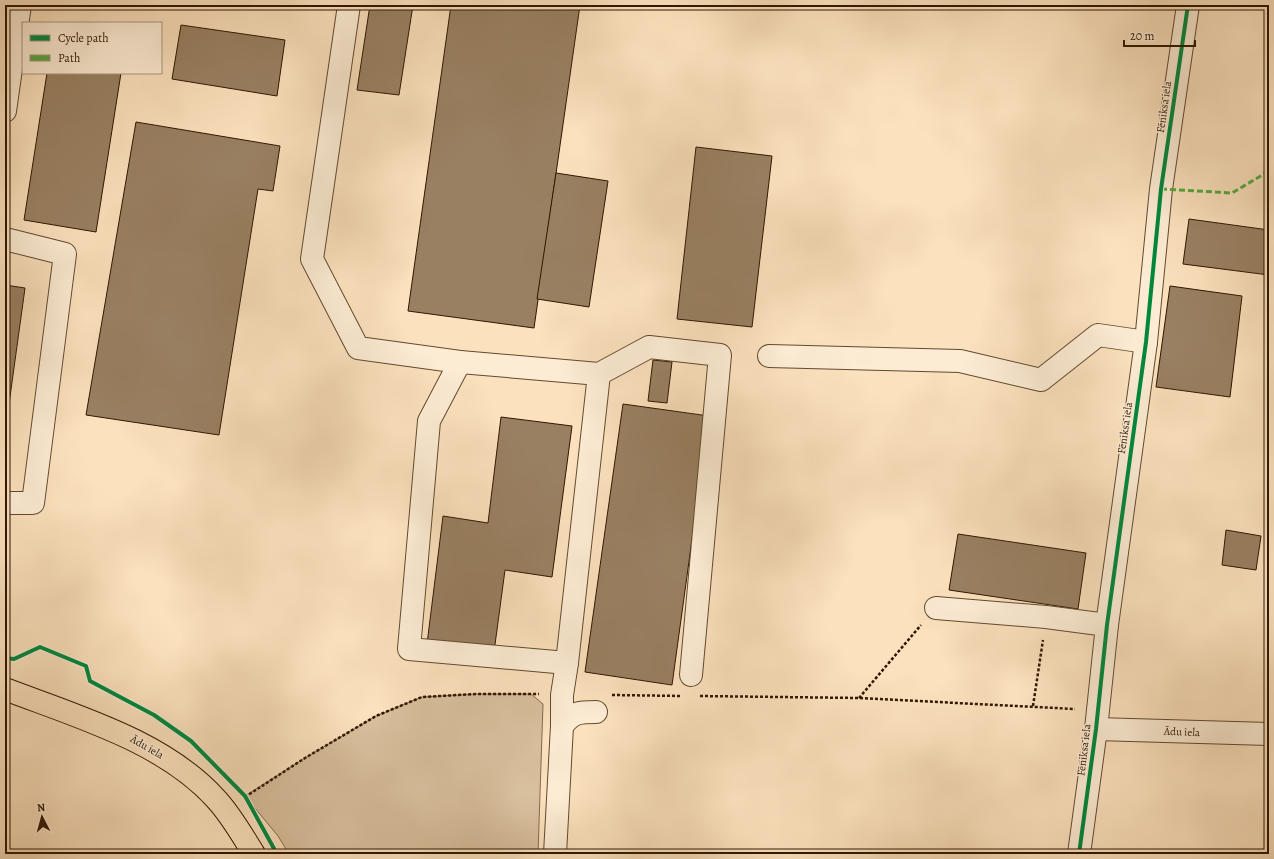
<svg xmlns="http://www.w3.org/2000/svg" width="1274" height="859" font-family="Alegreya,serif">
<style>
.green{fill:#d8bf9d;stroke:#846b4e}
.building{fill:#998062;stroke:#2f1700}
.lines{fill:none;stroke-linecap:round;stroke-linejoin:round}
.minor-casing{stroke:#624a2f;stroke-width:24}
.highway-casing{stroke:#2f1700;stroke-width:24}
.path{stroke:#2f1700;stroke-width:2.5;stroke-dasharray:3 2;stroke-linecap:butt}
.minor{stroke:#fcecd4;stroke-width:22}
.highway{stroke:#fbe1bd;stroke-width:22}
.quiet{stroke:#54a940;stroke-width:3;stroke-dasharray:6 3;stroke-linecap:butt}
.cycleway-casing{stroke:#fcecd4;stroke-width:6}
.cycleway{stroke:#00873e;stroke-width:4}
.labels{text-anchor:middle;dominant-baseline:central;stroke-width:3;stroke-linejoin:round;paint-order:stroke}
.street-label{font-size:11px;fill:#2f1700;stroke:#fcecd4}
</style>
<rect width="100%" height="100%" fill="#fbe1bd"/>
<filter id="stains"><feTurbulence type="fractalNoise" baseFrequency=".005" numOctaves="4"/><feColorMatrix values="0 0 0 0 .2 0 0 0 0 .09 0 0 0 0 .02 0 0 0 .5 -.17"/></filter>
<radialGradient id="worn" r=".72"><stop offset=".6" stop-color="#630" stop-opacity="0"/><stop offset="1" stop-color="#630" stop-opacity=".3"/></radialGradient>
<polygon class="green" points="476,694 531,694 543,704 538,854 289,854 278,836 245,796 305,758 376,716 422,697"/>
<g class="building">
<polygon points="370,5 413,5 399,95 357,90"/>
<polygon points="451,5 580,5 534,328 408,311"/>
<polygon points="181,25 285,40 277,96 172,79"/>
<polygon points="47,73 121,73 96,232 24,220"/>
<polygon points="136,122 280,146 273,191 258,189 219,435 86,415"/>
<polygon points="696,147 772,156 752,327 677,319"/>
<polygon points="556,173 608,181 589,307 537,299"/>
<polygon points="1189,219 1269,230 1269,275 1183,264"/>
<polygon points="5,285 25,288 5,433"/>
<polygon points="1170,286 1242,296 1230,397 1156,387"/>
<polygon points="653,360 672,362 667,403 648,401"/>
<polygon points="623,404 709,416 672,685 585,672"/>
<polygon points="501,417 572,426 552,577 505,570 494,652 427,644 443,516 488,523"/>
<polygon points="1226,530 1261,536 1256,570 1222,565"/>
<polygon points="958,534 1086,553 1078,609 949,590"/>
</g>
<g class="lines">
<defs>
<g id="minor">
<polyline points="349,5 312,259 358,348 460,362 599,374 649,347 720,355 691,675"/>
<polyline points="5,111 20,5"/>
<polyline points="5,239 65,254 33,503 5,503"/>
<polyline points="769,356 960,361 1041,380 1098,335 1146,342"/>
<polyline points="460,362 429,421 409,649 567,663 599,374"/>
<polyline points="936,608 1046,617 1107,625"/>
<path d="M 562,726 C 573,712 579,712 596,712"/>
<polyline points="1096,729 1269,734"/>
<polyline points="555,854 562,726 562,695 567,663"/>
<polyline points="1079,854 1096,729 1107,625 1146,342 1161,189 1188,5"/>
</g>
<path id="highway" d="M 5,689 C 75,716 164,741 216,799 C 231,815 242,835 254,854"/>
</defs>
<use href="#minor" class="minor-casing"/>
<use href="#highway" class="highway-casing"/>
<g class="path">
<polyline points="612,695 681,696"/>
<polyline points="700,696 859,698 1075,709"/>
<polyline points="859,698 921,625"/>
<polyline points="1033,706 1043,640"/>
<polyline points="245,797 305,758 376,716 422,697 476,694 539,694"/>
</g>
<use href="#minor" class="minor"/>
<use href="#highway" class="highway"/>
<polyline class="quiet" points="1161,189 1232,193 1269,171"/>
<defs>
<g id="cycleway">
<polyline points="5,658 14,659 40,647 86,666 90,681 154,715 191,741 245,796 277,854"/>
<polyline points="1079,854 1096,729 1107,625 1146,342 1161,189 1188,5"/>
</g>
</defs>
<use href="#cycleway" class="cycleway-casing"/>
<use href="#cycleway" class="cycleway"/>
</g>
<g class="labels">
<g class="street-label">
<text transform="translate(1164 107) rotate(-82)">Fēniksa iela</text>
<text transform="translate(1125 428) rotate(-82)">Fēniksa iela</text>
<text transform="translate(1182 732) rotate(2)">Ādu iela</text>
<text transform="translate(147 747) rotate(30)">Ādu iela</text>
<text transform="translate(1084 750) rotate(-83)">Fēniksa iela</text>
</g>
</g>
<rect width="1274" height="859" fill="none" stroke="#fbe1bd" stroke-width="20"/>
<rect x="6" y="6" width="1262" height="847" fill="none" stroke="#2f1700" stroke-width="2"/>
<rect x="10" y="10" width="1254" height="839" fill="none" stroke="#2f1700"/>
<rect x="22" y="22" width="140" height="52" fill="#fcecd4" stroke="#aa977f"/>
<rect x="30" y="35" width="20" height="6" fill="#00873e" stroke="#aa977f"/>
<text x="58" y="42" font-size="12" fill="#2f1700">Cycle path</text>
<rect x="30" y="55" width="20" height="6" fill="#54a940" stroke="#aa977f"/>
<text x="58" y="62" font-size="12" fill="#2f1700">Path</text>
<g transform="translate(42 817) rotate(354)" stroke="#fcecd4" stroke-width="3" paint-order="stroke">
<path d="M0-3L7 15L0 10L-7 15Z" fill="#2f1700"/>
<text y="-6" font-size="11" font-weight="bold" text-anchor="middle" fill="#2f1700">N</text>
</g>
<path d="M1124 40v6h71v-6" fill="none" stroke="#2f1700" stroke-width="2"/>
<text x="1130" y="40" font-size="12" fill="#2f1700" stroke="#fcecd4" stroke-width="3" paint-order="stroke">20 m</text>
<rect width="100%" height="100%" filter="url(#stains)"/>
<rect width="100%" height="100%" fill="url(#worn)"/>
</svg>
